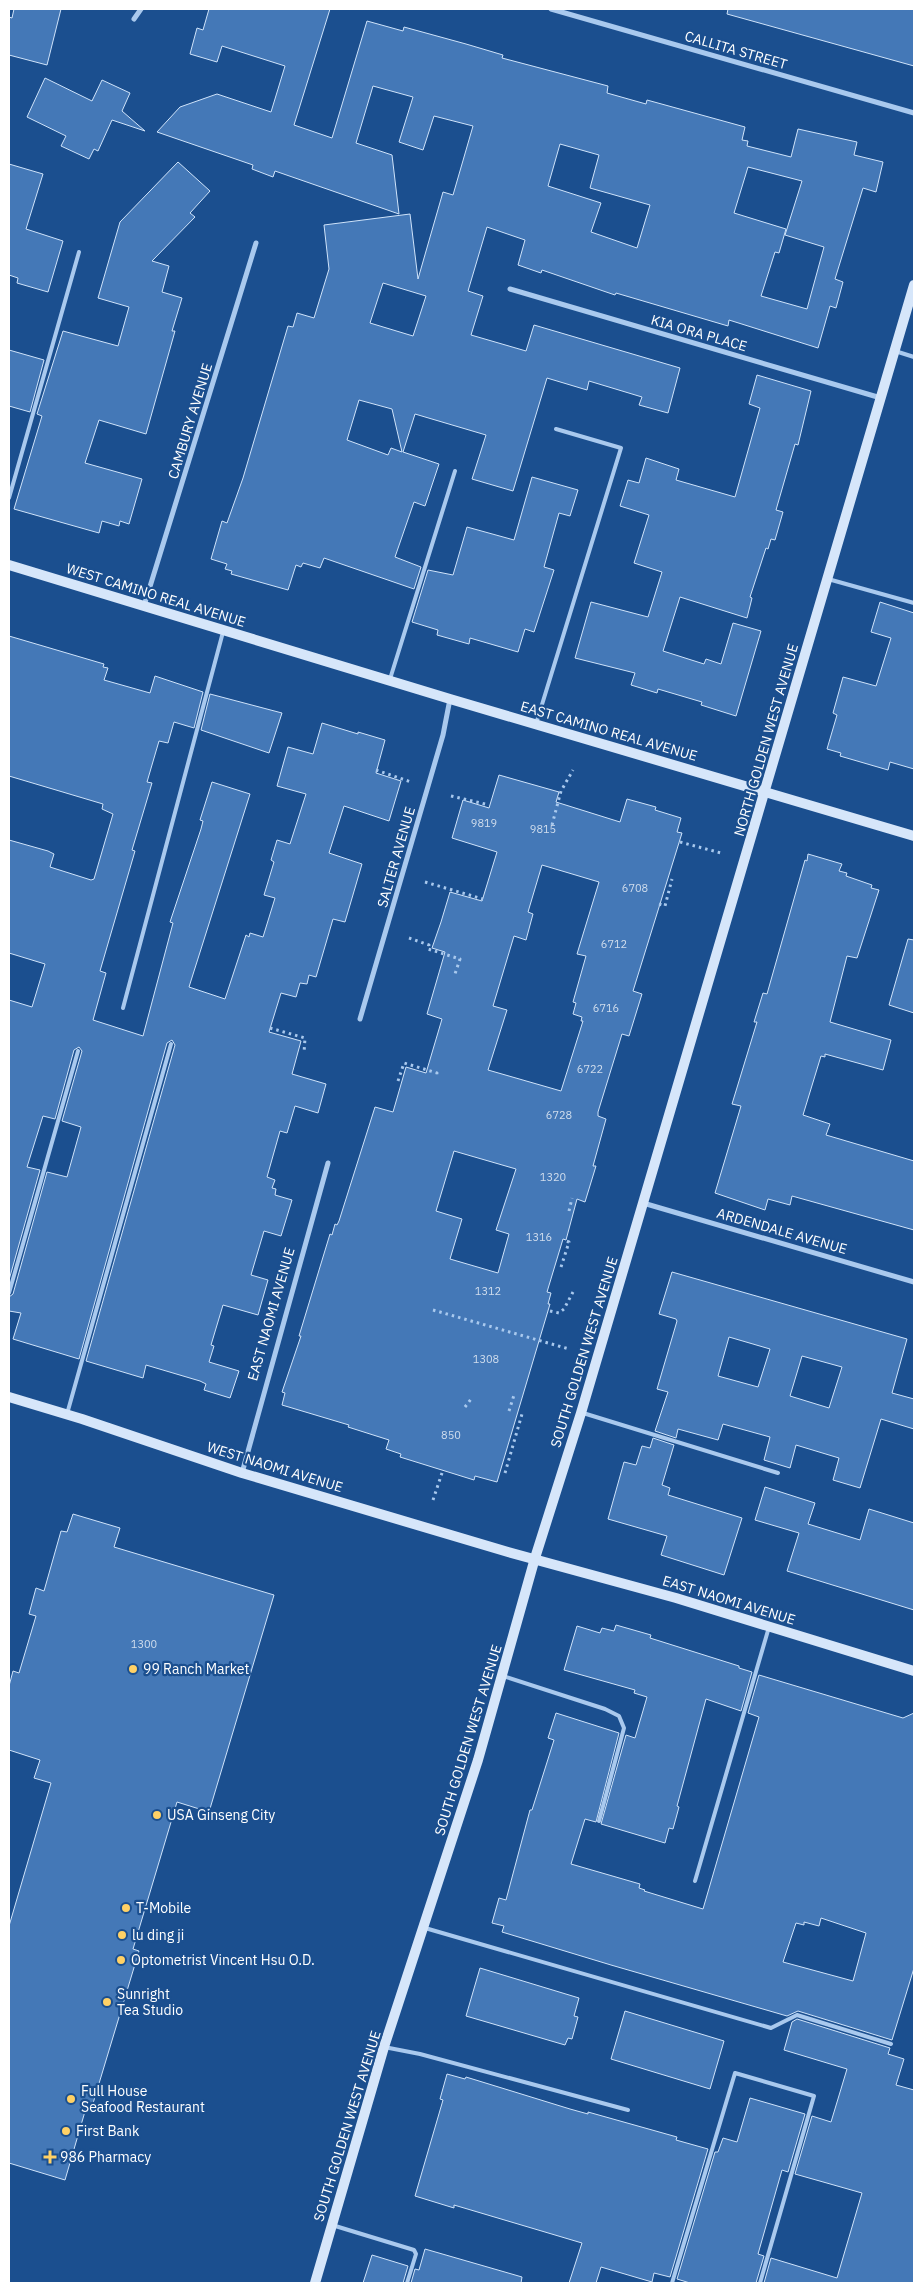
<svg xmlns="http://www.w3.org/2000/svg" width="923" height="2292" font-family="'IBM Plex Sans',sans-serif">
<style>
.building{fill:#4478b7;stroke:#cfe3fa;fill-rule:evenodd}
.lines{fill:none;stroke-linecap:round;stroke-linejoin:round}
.path{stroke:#a9c9ee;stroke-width:3;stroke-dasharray:2.5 4;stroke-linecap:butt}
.lane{stroke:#a9c9ee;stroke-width:4}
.street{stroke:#a9c9ee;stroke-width:5}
.secondary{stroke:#d6e6fa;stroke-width:10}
.poi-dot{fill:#ffd166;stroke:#1b4f8f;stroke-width:2}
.labels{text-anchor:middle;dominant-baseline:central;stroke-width:4.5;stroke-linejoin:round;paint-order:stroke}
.number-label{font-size:11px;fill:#d0dded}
.street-label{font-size:14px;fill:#fff;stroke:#1b4f8f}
.poi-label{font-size:14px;fill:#fff;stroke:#1b4f8f;text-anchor:start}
</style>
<rect width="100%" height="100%" fill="#1b4f8f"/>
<g class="building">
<polygon points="14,9 61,9 47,65 9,55 9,17 12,18"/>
<path d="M 209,9 L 330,9 L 294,125 L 332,138 L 367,21 L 403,31 L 404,27 L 466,44 L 503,55 L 502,58 L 608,86 L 607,93 L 646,104 L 647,100 L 745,127 L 742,140 L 748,141 L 747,146 L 791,157 L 798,129 L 857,142 L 854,155 L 883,162 L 876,192 L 863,188 L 835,279 L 843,282 L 836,308 L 830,306 L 818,348 L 729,320 L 728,326 L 616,293 L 615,295 L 542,270 L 541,273 L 518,265 L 525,240 L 487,227 L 468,291 L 483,296 L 471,335 L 526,351 L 534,325 L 680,368 L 668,413 L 639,405 L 642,397 L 589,381 L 587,390 L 547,378 L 513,491 L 472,479 L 486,435 L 415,414 L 403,452 L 439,464 L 425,506 L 414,502 L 395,557 L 421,567 L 414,589 L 324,558 L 320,568 L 303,563 L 301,567 L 296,565 L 288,590 L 231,574 L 232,571 L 225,569 L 227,564 L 211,559 L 222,521 L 227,523 L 243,478 L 288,326 L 293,327 L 297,313 L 314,318 L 329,269 L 324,225 L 410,214 L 418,279 L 443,192 L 453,195 L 473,126 L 434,116 L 423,150 L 399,142 L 413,97 L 373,86 L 356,143 L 392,155 L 399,214 L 275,171 L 273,177 L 252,169 L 253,165 L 157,132 L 180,107 L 217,94 L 271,112 L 285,66 L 222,46 L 217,62 L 190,54 L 197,28 L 203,30 ZM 560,144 L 599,155 L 590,188 L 650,205 L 637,248 L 591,232 L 601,203 L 548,186 ZM 748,167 L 802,181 L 785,235 L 824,247 L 807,309 L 761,296 L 775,252 L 779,253 L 786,229 L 734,213 ZM 383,283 L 426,296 L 413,336 L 370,323 ZM 359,400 L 392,409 L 402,452 L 391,448 L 388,455 L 347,440 Z"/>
<polygon points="728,9 914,9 914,66 727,14"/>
<polygon points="45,78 92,101 102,80 130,93 122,111 145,131 112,120 98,151 94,149 89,159 61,146 66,136 27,117"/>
<polygon points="178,162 210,191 190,213 195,217 152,261 169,266 162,292 182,298 172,331 175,331 146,434 99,420 85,463 142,479 129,524 120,521 119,526 102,521 99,533 14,509 42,416 37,414 63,331 118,346 129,307 98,298 120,222"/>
<polygon points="9,164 43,174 26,229 63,241 48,292 17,283 18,278 9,275"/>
<polygon points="9,350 44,360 30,412 9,406"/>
<polygon points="757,375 811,391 798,445 795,444 776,510 783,512 775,540 771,539 768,549 766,548 750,597 752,598 747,618 680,597 663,651 704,664 706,659 721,664 733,623 761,631 736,716 701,705 702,702 658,689 657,693 631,685 635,673 575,658 591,602 648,617 662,572 634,563 649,515 620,506 628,480 639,483 646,458 679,469 676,480 735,497 760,408 749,404"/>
<polygon points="532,477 578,490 570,516 559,513 544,567 554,570 534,632 525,629 518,652 470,638 469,644 437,635 438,630 412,622 428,570 453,575 467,527 514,540"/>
<polygon points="880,602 914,613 914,769 890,762 888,770 840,756 841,753 827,749 837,715 833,713 843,677 876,686 891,638 871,632"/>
<polygon points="9,636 104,664 103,667 108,668 104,680 150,693 155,676 203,692 194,728 174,722 168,743 159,741 147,782 152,783 132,850 135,851 100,971 106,973 93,1020 143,1036 173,923 170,922 201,829 203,821 200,820 212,782 250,794 189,987 225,999 246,935 249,937 250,933 263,937 275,898 264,895 274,862 271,860 277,840 290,844 306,794 277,786 288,747 313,754 322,723 358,734 358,732 385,740 376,773 401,781 389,821 344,806 329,853 362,864 345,922 333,919 316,977 309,975 307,984 300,983 296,997 281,993 269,1032 301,1041 292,1074 326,1084 318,1113 295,1106 287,1133 280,1131 267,1177 275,1180 272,1188 276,1189 275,1195 292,1200 281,1236 264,1231 251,1275 268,1280 258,1315 223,1305 211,1345 214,1346 209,1362 239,1371 230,1398 204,1390 206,1384 200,1381 146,1365 143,1378 86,1361 175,1045 172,1040 167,1043 79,1359 13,1339 21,1313 9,1311 9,1297 13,1294 47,1172 67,1177 81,1127 62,1121 82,1051 79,1047 74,1050 55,1119 43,1116 27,1167 40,1170 9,1280 9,1000 32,1007 45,964 9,953 9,840 48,851 54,854 50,867 91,880 94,879 113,814 102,809 103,804 9,776"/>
<polygon points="210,694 282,713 269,753 201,730"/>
<path d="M 499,775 L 559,792 L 556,802 L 620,822 L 627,799 L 656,807 L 655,810 L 681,818 L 677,832 L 682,833 L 633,991 L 642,994 L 629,1036 L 622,1034 L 598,1112 L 598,1116 L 606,1119 L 593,1166 L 596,1166 L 585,1202 L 577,1199 L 566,1240 L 563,1239 L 547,1292 L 551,1293 L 548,1304 L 550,1304 L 497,1482 L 475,1476 L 474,1480 L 400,1457 L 401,1454 L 386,1449 L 389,1440 L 348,1427 L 349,1425 L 282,1405 L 285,1393 L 282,1392 L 301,1336 L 299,1336 L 330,1234 L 332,1235 L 335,1224 L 337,1225 L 339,1221 L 375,1107 L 393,1112 L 406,1067 L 426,1073 L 442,1019 L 427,1014 L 445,952 L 432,948 L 441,922 L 450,892 L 482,901 L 497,852 L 452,838 L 463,800 L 489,808 ZM 542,865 L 599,882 L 577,954 L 586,956 L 573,1002 L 576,1003 L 573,1014 L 582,1017 L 581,1021 L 583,1021 L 561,1091 L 488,1070 L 507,1010 L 493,1006 L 514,936 L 526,940 L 533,914 L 528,912 ZM 454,1151 L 516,1169 L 496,1230 L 509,1234 L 498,1273 L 450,1259 L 462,1219 L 436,1211 Z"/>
<polygon points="808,854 842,864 839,871 847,873 846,876 872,885 871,888 879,890 857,958 847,956 830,1022 891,1040 883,1070 825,1054 825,1057 821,1056 803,1115 830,1124 826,1135 914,1161 914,1230 792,1196 790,1205 768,1199 765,1210 715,1193 741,1106 732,1104 757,1022 754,1022 763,993 767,994 805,860 807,861"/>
<polygon points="908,939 914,940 914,1013 889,1005"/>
<path d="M 672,1272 L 907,1339 L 892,1393 L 914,1399 L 914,1429 L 881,1419 L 860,1488 L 833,1480 L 839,1458 L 796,1445 L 790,1468 L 764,1460 L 770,1437 L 723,1424 L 718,1440 L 678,1429 L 676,1438 L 655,1431 L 668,1392 L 657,1389 L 677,1321 L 676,1319 L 659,1314 ZM 729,1337 L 770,1349 L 758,1387 L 718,1376 ZM 802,1356 L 842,1367 L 829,1408 L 790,1396 Z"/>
<polygon points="653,1438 674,1445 662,1485 670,1488 668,1495 742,1518 724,1575 661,1555 667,1536 608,1519 624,1462 636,1465 642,1446 650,1448"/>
<polygon points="765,1487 815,1503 808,1524 860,1540 869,1509 914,1523 914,1610 787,1571 799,1533 755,1520"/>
<polygon points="73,1514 120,1528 114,1547 274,1595 209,1812 177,1802 133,1949 139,1951 91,2110 86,2108 65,2180 9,2163 9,1926 51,1783 34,1778 40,1760 9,1750 9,1686 13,1671 19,1673 36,1616 29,1614 36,1588 44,1591 61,1531 67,1532"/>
<polygon points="616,1625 651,1635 650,1638 739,1666 739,1668 752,1672 741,1711 706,1699 677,1806 679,1807 673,1829 669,1828 665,1843 601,1824 626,1735 635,1738 647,1697 634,1693 635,1690 564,1670 577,1626 600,1633 602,1628 614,1631"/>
<path d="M 759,1675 L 903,1718 L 914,1713 L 914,1968 L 892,2040 L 798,2011 L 787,2016 L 611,1965 L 502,1932 L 504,1926 L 492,1923 L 499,1898 L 506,1900 L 530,1810 L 532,1810 L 554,1740 L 548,1738 L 556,1713 L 619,1733 L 596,1822 L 585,1819 L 571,1864 L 640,1884 L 639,1888 L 645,1890 L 644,1891 L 703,1909 L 759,1717 L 748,1713 ZM 821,1918 L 866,1933 L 853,1981 L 783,1962 L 796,1923 L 804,1925 L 804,1922 L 819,1926 Z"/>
<polygon points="480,1968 579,1998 574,2016 578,2017 572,2039 568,2038 565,2045 466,2016"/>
<polygon points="625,2011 724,2041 710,2089 611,2059"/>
<polygon points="797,2019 890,2048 888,2054 904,2059 896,2085 914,2090 914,2283 764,2283 771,2258 837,2278 862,2193 795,2174 812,2116 831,2122 847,2069 784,2050 792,2022"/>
<polygon points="447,2074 465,2079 466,2077 570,2109 588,2114 588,2112 677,2137 676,2140 708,2149 670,2277 654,2273 652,2282 601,2267 596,2283 569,2283 582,2243 454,2205 454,2208 415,2196 443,2100 440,2099"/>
<polygon points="750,2098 805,2114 788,2172 782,2170 758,2254 764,2256 756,2283 690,2283 677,2279 715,2152 718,2152 723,2138 737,2142"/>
<polygon points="425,2249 522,2277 521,2283 411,2283 415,2269 419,2270"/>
<polygon points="372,2255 408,2266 403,2283 363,2283"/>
</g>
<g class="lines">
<g class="path">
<polyline points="376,770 411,782"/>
<polyline points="451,796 489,805"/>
<polyline points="552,825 561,791 573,770"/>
<polyline points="680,842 721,853"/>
<polyline points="425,882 483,899"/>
<polyline points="659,904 665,906 672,879"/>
<polyline points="409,938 429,945 428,949 460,959 455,974"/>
<polyline points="270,1028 305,1038 304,1053"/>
<polyline points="398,1081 404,1063 437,1073 436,1076"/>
<polyline points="569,1211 572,1198"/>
<polyline points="561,1267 569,1242 563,1240"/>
<polyline points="433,1310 569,1349"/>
<polyline points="550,1311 559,1313 564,1309 573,1292"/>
<polyline points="465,1407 471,1399"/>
<polyline points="509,1411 514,1395"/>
<polyline points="505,1473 522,1414"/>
<polyline points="433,1500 443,1470"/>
</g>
<g class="lane">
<polyline points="895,351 914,357"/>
<polyline points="9,498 79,252"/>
<polyline points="828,579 914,603"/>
<polyline points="390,679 455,471"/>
<polyline points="536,724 621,448 556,429"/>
<polyline points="123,1008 223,632"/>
<polyline points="9,1293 78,1051"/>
<polyline points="583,1413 778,1473"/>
<polyline points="67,1414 171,1044"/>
<polyline points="503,1676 605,1709 619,1716 624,1728 599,1821"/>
<polyline points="695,1881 769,1627"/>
<polyline points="425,1928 771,2028 797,2015 891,2044"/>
<polyline points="384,2047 420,2054 628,2110"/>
<polyline points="332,2225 414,2250 416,2254 407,2283"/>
<polyline points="672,2283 735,2073 814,2096 760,2283"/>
</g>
<g class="street">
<polyline points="551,9 914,113"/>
<polyline points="134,19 141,9"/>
<polyline points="510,289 881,398"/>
<polyline points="144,606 256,243"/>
<polyline points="360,1019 443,735 450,699"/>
<polyline points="643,1203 914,1282"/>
<polyline points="242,1473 328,1163"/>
</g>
<g class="secondary">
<polyline points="9,565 450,699 914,836"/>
<polyline points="9,1397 82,1419 242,1473 508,1552 676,1598 914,1671"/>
<polyline points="315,2283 384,2047 478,1760 535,1558 581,1413 914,285"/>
</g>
</g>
<g class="poi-dot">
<circle cx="133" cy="1669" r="5"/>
<circle cx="157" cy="1815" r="5"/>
<circle cx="126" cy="1908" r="5"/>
<circle cx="122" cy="1935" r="5"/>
<circle cx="121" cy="1960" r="5"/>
<circle cx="107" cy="2002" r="5"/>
<circle cx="71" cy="2099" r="5"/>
<circle cx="66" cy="2131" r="5"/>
<path d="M47.5 2149.5h5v5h5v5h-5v5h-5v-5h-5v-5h5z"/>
</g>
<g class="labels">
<g class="number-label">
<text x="484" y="823">9819</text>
<text x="543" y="829">9815</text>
<text x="635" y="888">6708</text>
<text x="614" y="944">6712</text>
<text x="606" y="1008">6716</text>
<text x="590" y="1069">6722</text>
<text x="559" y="1115">6728</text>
<text x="553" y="1177">1320</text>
<text x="539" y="1237">1316</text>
<text x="488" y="1291">1312</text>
<text x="486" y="1359">1308</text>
<text x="451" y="1435">850</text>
<text x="144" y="1644">1300</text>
</g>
<g class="street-label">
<text transform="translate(736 50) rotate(16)">CALLITA STREET</text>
<text transform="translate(699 333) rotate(16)">KIA ORA PLACE</text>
<text transform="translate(190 421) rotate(-73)">CAMBURY AVENUE</text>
<text transform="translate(156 595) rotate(17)">WEST CAMINO REAL AVENUE</text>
<text transform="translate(609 731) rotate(16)">EAST CAMINO REAL AVENUE</text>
<text transform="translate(766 740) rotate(-74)">NORTH GOLDEN WEST AVENUE</text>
<text transform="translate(396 857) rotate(-74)">SALTER AVENUE</text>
<text transform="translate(782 1231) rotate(16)">ARDENDALE AVENUE</text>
<text transform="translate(271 1314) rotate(-74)">EAST NAOMI AVENUE</text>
<text transform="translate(584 1352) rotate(-73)">SOUTH GOLDEN WEST AVENUE</text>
<text transform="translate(275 1467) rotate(17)">WEST NAOMI AVENUE</text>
<text transform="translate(729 1600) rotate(17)">EAST NAOMI AVENUE</text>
<text transform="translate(468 1740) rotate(-73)">SOUTH GOLDEN WEST AVENUE</text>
<text transform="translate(347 2126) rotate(-73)">SOUTH GOLDEN WEST AVENUE</text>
</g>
<g class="poi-label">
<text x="143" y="1669">99 Ranch Market</text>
<text x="167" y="1815">USA Ginseng City</text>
<text x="136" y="1908">T-Mobile</text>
<text x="132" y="1935">lu ding ji</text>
<text x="131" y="1960">Optometrist Vincent Hsu O.D.</text>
<text x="117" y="1994">Sunright<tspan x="117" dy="16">Tea Studio</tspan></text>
<text x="81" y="2091">Full House<tspan x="81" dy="16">Seafood Restaurant</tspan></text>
<text x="76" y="2131">First Bank</text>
<text x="60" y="2157">986 Pharmacy</text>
</g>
</g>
<rect width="923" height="2292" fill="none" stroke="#ffffff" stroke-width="20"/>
</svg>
